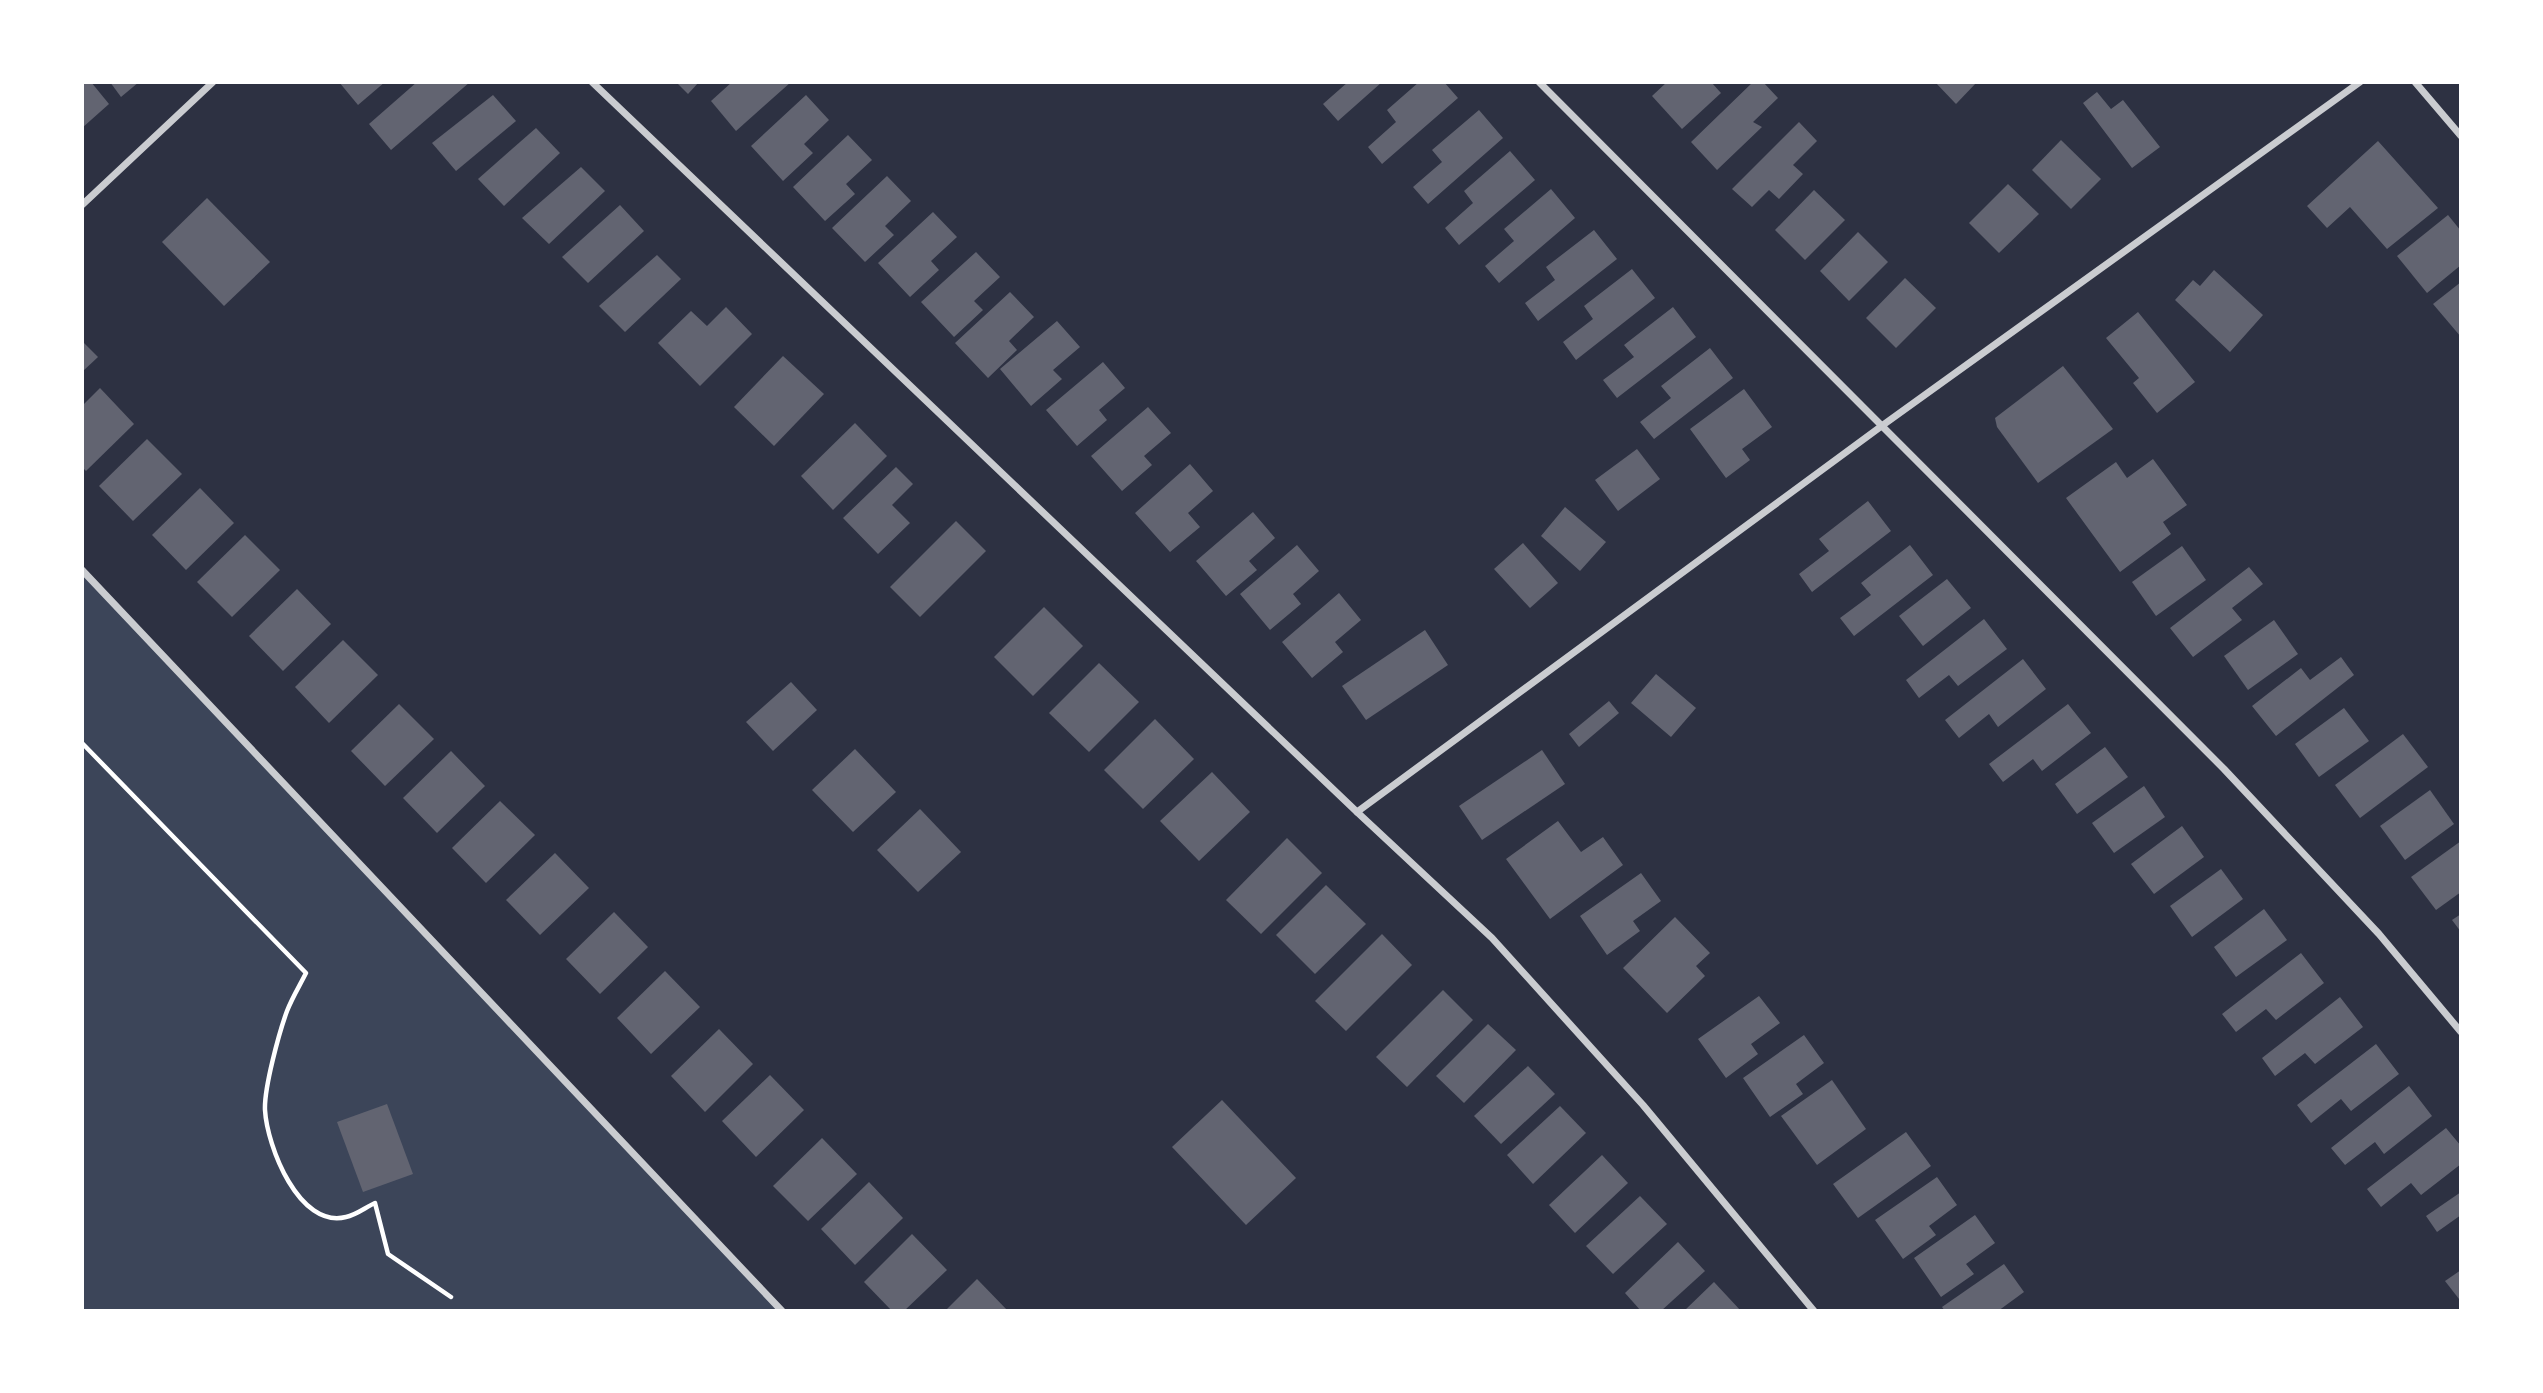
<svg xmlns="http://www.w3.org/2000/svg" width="2543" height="1393" font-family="'Open Sans',sans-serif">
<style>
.green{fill:#3c4559}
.building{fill:#626471}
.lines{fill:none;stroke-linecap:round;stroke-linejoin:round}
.path{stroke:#fff;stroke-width:4.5}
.minor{stroke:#caccd0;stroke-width:7}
</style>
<rect width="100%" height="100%" fill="#2d3142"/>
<polygon class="green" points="82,570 782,1311 82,1311"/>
<g class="building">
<polygon points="82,82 91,82 109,104 82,128"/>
<polygon points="110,82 139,82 121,97"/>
<polygon points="339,82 385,82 358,105"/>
<polygon points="417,82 470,82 391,150 369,124"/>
<polygon points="676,82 699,82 688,94"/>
<polygon points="732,82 791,82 736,131 711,101"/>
<polygon points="1348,82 1382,82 1338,121 1323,104"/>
<polygon points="1419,82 1444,82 1458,98 1382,164 1368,147 1396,122 1387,110"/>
<polygon points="1667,82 1711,82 1721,93 1682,129 1652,96"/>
<polygon points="1753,82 1763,82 1778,98 1753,122 1762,127 1717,170 1691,142"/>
<polygon points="1935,82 1977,82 1956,104"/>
<polygon points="2097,92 2111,109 2123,100 2160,147 2132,168 2083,103"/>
<polygon points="493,95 516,121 456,171 432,143"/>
<polygon points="806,95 829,120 804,144 813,153 783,181 751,146"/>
<polygon points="1479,110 1503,138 1428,204 1413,187 1442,162 1432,150"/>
<polygon points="1799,122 1817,141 1793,165 1803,174 1779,199 1769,190 1752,207 1732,189"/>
<polygon points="536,128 560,153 504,206 478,179"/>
<polygon points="848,135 872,160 846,184 855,194 825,221 793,187"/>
<polygon points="2061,140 2101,179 2071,209 2032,170"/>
<polygon points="2378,141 2438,208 2387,249 2350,207 2327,228 2307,206"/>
<polygon points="1510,151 1535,180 1459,245 1445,228 1473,203 1464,191"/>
<polygon points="581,167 605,191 549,244 522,218"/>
<polygon points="887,176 911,201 885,226 894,235 865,262 832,228"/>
<polygon points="2008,184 2039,214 1999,253 1969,223"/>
<polygon points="1551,189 1575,218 1499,283 1485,266 1514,241 1504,229"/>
<polygon points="1814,190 1845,220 1805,260 1775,230"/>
<polygon points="207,198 270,262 224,306 162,242"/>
<polygon points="620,205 644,231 588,283 562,257"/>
<polygon points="933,212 957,237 931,261 939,270 910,297 878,263"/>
<polygon points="2448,215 2461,231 2461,265 2427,293 2397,256"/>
<polygon points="1594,230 1617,259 1538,321 1525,303 1555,280 1546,267"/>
<polygon points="1858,232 1888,262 1849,301 1820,271"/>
<polygon points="976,252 1000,277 974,301 983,310 954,337 921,302"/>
<polygon points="657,255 681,279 625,332 599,306"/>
<polygon points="1632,269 1655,298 1576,360 1563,342 1593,319 1584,306"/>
<polygon points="2214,270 2263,315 2230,352 2175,300 2193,280 2200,286"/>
<polygon points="1905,278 1936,308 1896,348 1866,318"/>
<polygon points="2461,282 2461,337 2433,304"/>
<polygon points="1010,292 1034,317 1009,341 1017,350 988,378 955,343"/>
<polygon points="726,307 752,334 700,386 658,343 691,311 707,326"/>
<polygon points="1673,307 1696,337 1617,398 1603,380 1634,357 1624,345"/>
<polygon points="2138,312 2195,382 2157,413 2133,383 2139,378 2106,338"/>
<polygon points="1057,321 1080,347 1053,370 1062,379 1031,406 1000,369"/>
<polygon points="82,341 98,357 82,372"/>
<polygon points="1710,348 1733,378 1654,439 1640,422 1671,398 1661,386"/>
<polygon points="783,356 824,394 774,446 734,407"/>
<polygon points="1103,362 1125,388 1099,410 1107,420 1077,446 1046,410"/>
<polygon points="2063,366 2113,429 2038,483 1997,427 1995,418"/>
<polygon points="100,388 134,424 86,471 82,467 82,406"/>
<polygon points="1744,389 1772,427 1742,449 1750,460 1726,478 1690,429"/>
<polygon points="1148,407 1171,433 1144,456 1152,465 1122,491 1091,456"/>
<polygon points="855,423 887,456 833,510 801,476"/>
<polygon points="147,439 182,474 133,521 99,486"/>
<polygon points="1637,449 1660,479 1618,511 1595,480"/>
<polygon points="2153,459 2187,505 2163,522 2171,534 2120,572 2066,498 2116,462 2127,478"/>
<polygon points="1190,464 1213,491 1188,513 1200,527 1170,552 1135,513"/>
<polygon points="896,467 913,484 892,505 910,523 878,554 843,518"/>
<polygon points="200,488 234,523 186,570 152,535"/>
<polygon points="1868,501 1891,531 1812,592 1799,574 1829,551 1819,539"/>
<polygon points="1565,507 1606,542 1580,571 1541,536"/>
<polygon points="1253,512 1275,538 1249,561 1257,570 1226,596 1196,561"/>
<polygon points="956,521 986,551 920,617 890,587"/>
<polygon points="245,535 280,570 232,617 197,582"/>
<polygon points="1523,543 1558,583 1530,608 1494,569"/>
<polygon points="1297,545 1319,571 1293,594 1301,604 1270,630 1240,594"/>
<polygon points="1910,545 1933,575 1854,636 1840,618 1871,595 1861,583"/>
<polygon points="2182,546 2206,580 2156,616 2132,582"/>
<polygon points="2249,567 2263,584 2232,608 2242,620 2193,657 2170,628"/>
<polygon points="1947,579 1971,608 1923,646 1899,616"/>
<polygon points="297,589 331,624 283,671 249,636"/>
<polygon points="1339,593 1361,620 1335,642 1343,652 1312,678 1282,642"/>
<polygon points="1044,607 1083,646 1033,696 994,657"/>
<polygon points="1984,619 2007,649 1958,686 1949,675 1919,698 1906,680"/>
<polygon points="2274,620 2298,654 2248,690 2224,656"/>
<polygon points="1425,630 1448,665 1366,720 1342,686"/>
<polygon points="343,640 378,675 329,723 295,687"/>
<polygon points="2341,657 2354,675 2276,736 2252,706 2301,668 2310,680"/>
<polygon points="2023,659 2046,689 1998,727 1989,714 1959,738 1945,720"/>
<polygon points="1099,663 1139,702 1089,752 1049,713"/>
<polygon points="1656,674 1696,708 1671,737 1631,703"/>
<polygon points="791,682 817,710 773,751 746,722"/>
<polygon points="1609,701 1619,713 1579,747 1569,734"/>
<polygon points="399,704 434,739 385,786 351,751"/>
<polygon points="2068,704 2091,733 2042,771 2033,759 2003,782 1989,764"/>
<polygon points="2344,708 2369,741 2319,777 2295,744"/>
<polygon points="1155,719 1194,759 1143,809 1104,770"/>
<polygon points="2403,734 2428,767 2360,818 2335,785"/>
<polygon points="2105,747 2128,777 2077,814 2055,784"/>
<polygon points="855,749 896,792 853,832 812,790"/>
<polygon points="1542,750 1565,784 1482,840 1459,806"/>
<polygon points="451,751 485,786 437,833 403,798"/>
<polygon points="1212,772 1250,812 1199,861 1160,821"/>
<polygon points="2144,786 2165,817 2114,853 2092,823"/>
<polygon points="2430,790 2454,824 2405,860 2380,826"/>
<polygon points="500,801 535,835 486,883 452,848"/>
<polygon points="920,809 961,852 918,892 877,850"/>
<polygon points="1558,821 1581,852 1603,837 1623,865 1550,919 1506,859"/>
<polygon points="2182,826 2204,857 2154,894 2131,864"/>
<polygon points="1287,838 1322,873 1261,934 1226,900"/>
<polygon points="2461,841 2461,892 2436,910 2411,877"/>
<polygon points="555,853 589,888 540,935 506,900"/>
<polygon points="2221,869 2243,899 2192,937 2170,906"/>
<polygon points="1641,873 1661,901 1633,921 1640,931 1607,955 1580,916"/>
<polygon points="1326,885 1366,924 1315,974 1276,935"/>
<polygon points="2264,909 2287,940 2236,977 2214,947"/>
<polygon points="614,912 648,947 600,994 566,959"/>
<polygon points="2461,914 2461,932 2452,920"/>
<polygon points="1675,917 1710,953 1696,966 1705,976 1667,1013 1623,968"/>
<polygon points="1382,934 1412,965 1346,1031 1315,1001"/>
<polygon points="2301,953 2324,983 2276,1020 2266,1009 2236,1032 2222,1014"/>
<polygon points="665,971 700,1007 651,1054 617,1018"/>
<polygon points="1443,990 1473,1020 1407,1087 1376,1057"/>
<polygon points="1759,996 1780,1023 1751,1044 1758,1054 1726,1078 1698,1039"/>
<polygon points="2340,997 2363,1027 2315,1064 2305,1053 2275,1076 2262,1058"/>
<polygon points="1488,1024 1516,1050 1464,1103 1436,1076"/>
<polygon points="719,1029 753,1064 705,1112 671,1076"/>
<polygon points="1804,1035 1824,1063 1796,1084 1803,1094 1770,1117 1743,1078"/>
<polygon points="2376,1044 2399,1074 2351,1111 2341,1099 2311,1123 2297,1105"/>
<polygon points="1528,1066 1555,1094 1501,1144 1474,1116"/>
<polygon points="770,1075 804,1110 756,1157 722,1121"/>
<polygon points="1832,1080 1866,1129 1817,1165 1781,1116"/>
<polygon points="2409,1086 2432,1116 2384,1154 2375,1142 2345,1165 2331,1148"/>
<polygon points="1222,1100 1296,1178 1246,1225 1172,1147"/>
<polygon points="387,1104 413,1174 363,1192 337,1122"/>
<polygon points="1560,1106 1586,1133 1533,1184 1507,1155"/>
<polygon points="2446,1128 2461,1146 2461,1164 2421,1195 2411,1183 2381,1207 2367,1189"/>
<polygon points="1906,1132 1931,1166 1858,1218 1833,1184"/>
<polygon points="822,1138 857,1174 808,1221 773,1186"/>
<polygon points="1602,1155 1628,1183 1575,1233 1549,1205"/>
<polygon points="1937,1177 1957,1205 1929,1226 1936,1235 1903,1259 1875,1220"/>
<polygon points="869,1182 903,1218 855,1265 821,1229"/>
<polygon points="2461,1192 2461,1215 2437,1232 2426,1216"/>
<polygon points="1640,1196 1667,1224 1613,1274 1586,1246"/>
<polygon points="1975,1215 1995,1243 1966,1264 1974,1274 1941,1297 1914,1258"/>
<polygon points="912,1234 947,1270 904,1311 892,1311 864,1282"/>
<polygon points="1678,1242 1705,1271 1661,1311 1641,1311 1625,1293"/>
<polygon points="2004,1264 2024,1292 1998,1311 1945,1311 1942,1307"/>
<polygon points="2461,1270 2461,1298 2459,1299 2445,1281"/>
<polygon points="977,1279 1008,1311 945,1311"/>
<polygon points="1714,1282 1741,1311 1684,1311"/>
</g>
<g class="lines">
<path class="path" d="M 82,743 L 306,973 C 300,985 292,998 287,1011 C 279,1033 264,1088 265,1110 C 267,1146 299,1229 346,1217 C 356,1215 366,1207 375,1203 L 388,1254 L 451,1297"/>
<g class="minor">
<polyline points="592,82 1357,812 1492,938 1643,1105 1814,1311"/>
<polyline points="1539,82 2224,769 2379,934 2461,1032"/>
<polyline points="2415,82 2461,136"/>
<polyline points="82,205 213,82"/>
<polyline points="82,570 782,1311"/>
<polyline points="1357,812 1883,425 2360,82"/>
</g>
</g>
<rect width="2543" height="1393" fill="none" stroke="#ffffff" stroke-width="168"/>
</svg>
